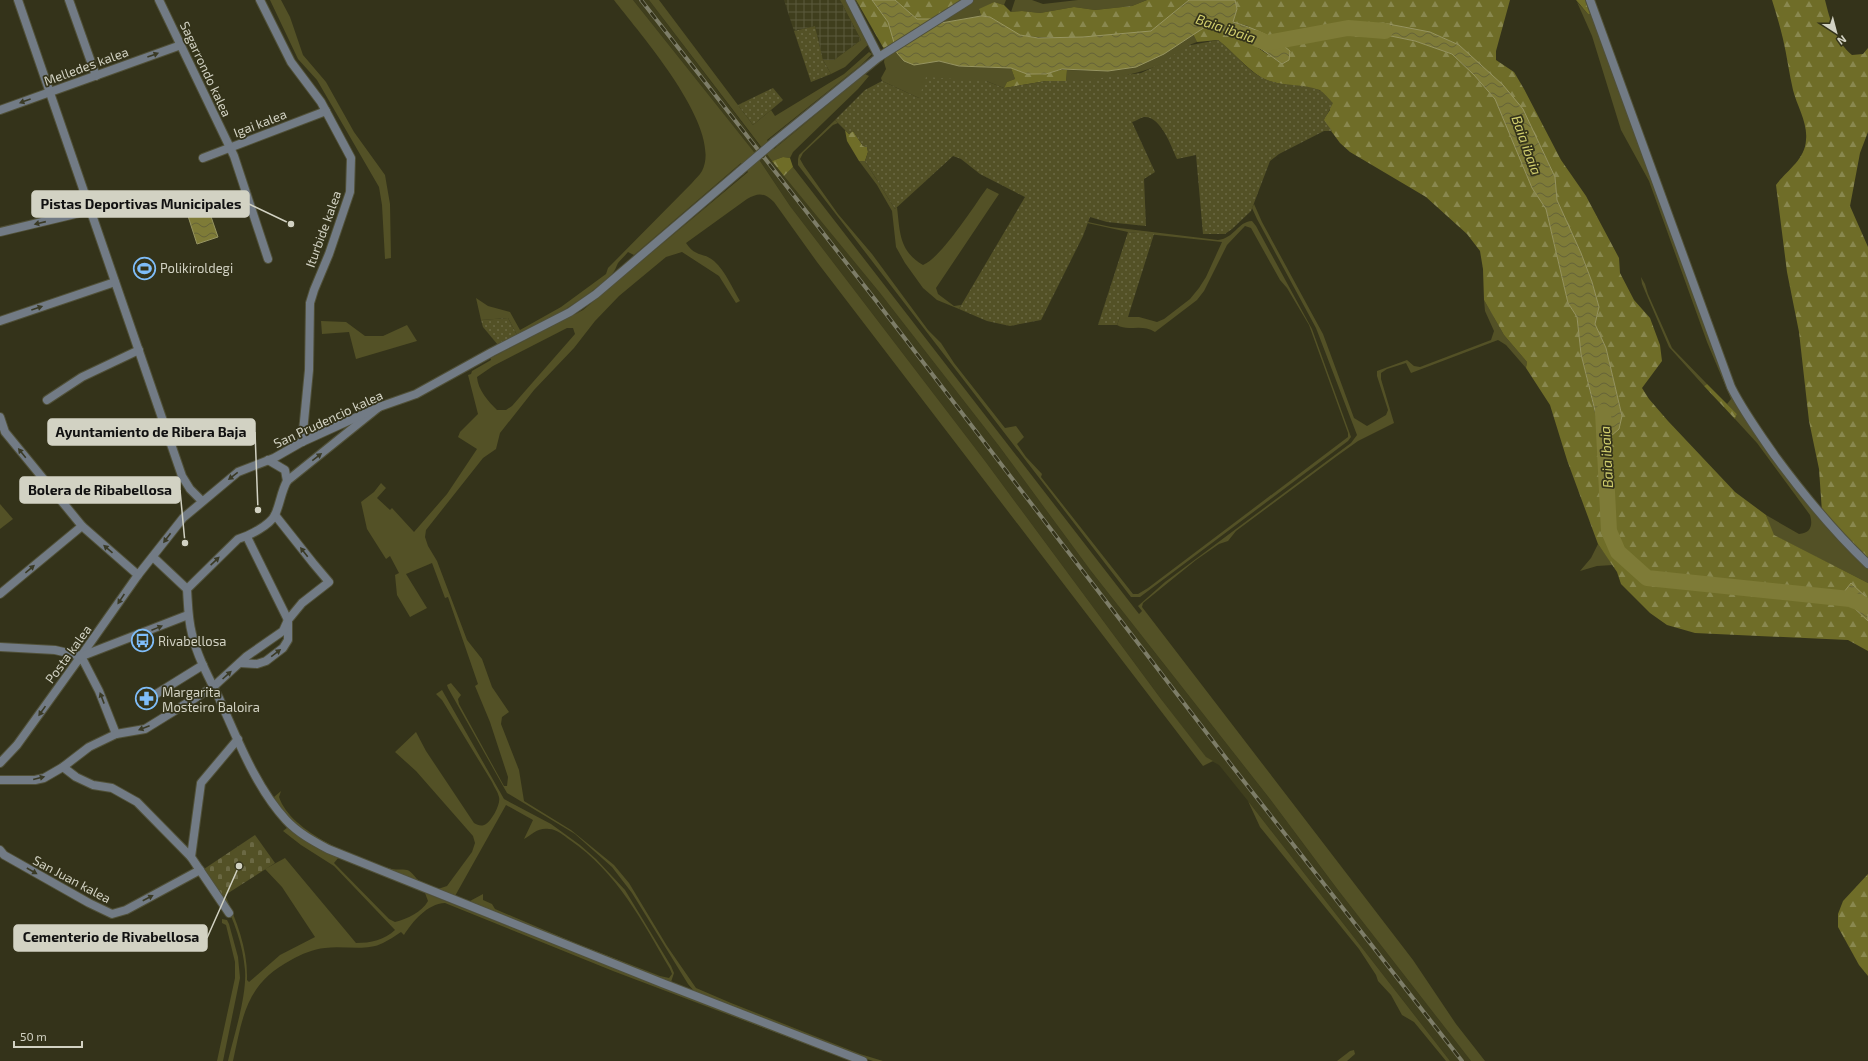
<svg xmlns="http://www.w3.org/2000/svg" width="1868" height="1061" font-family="'Exo 2',sans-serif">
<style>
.built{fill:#3f3e1d}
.industrial{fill:url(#industrial-grid)}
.green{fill:#535126;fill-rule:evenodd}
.forest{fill:url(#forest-firs);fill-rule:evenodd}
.cemetery{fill:url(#cemetery-stones)}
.garden{fill:url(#garden-dots)}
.water{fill:url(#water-waves);stroke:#979561}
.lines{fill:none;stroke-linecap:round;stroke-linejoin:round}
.river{stroke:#7e7b37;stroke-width:16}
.minor-casing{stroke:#505038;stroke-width:10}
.tertiary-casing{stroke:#505038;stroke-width:10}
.minor{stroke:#727b85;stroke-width:8}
.tertiary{stroke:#727b85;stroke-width:8}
.rail-casing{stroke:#7d7d68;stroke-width:4}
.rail{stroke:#34331a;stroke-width:2.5;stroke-dasharray:8;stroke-linecap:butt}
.tertiary-bridge-casing{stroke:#505038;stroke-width:10;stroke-linecap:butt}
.tertiary-bridge{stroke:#727b85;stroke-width:8}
.oneway{fill:#3a3a25}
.labels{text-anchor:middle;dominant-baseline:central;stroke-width:3.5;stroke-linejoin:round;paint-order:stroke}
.street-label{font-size:13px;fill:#d2d2c3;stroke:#34331a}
.poi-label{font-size:13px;fill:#d2d2c3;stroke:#34331a;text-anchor:start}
.water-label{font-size:14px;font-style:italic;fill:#d1ce6d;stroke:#34331a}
.leader{fill:none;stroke:#d2d2c3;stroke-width:1.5}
.callout-dot{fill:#d2d2c3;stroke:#34331a;stroke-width:1.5}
.callout{fill:#d2d2c3;stroke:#d2d2c3;stroke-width:1.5}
.callout-label{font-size:14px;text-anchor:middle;font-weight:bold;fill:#111}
</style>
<defs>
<pattern id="industrial-grid" width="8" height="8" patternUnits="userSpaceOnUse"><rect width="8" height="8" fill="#3f3e1d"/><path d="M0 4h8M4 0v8" fill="none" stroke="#5a593c"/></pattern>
<pattern id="forest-firs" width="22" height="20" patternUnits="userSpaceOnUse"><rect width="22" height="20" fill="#6f6d28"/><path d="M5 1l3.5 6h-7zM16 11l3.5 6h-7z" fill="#89884f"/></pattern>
<pattern id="cemetery-stones" width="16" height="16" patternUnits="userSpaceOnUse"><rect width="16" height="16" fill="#535126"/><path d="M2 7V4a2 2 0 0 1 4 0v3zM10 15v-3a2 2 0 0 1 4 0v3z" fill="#6b6944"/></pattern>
<pattern id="garden-dots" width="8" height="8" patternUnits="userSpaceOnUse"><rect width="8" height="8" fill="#535126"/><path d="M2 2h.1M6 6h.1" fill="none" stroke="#6b6944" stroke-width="1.8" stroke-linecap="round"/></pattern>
<pattern id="water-waves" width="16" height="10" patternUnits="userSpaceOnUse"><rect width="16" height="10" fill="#7e7b37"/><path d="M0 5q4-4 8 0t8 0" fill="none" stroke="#656338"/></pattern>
</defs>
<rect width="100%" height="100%" fill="#34331a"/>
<polygon class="built" points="633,0 649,0 759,145 880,293 999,446 1091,571 1270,799 1338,890 1471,1061 1450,1061 1248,801 1219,765 1206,758 1161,699 985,461 790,206 754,152"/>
<polygon class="industrial" points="784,0 840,0 861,40 834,60 823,60 815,26 794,31"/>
<g class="green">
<polygon points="270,0 281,0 290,17 303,55 326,82 354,132 385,175 390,204 391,258 385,259 382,205 379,187 317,80 298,59"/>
<path d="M 614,0 L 633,0 L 754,152 L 790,206 L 985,461 L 1161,699 L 1206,757 L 1213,761 L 1203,766 L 817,262 L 774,202 C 764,193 759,192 747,199 L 686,243 C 696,258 704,252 714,261 C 726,272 732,288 740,301 L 736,303 L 719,276 L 682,252 L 666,257 L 619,296 L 595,321 L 574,348 L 534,390 L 500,433 L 496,449 L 483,458 L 426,530 L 425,537 L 428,546 L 437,561 L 467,640 L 482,659 L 492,687 L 509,712 L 502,717 L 501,724 L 519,770 L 524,801 L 571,830 L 614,865 L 629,883 L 667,946 L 696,988 L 731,1003 L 860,1054 L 883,1061 L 873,1061 L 864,1058 L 694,991 L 688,984 L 632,893 L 612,867 L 575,834 L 507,793 L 448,688 L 447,685 L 451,683 L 461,695 L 458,699 L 459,704 L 498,775 L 504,786 L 507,786 L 508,777 L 490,722 L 475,686 L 478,684 L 448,597 L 445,598 L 432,563 L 406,574 L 427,608 L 410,617 L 397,595 L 395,575 L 399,573 L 390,556 L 386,559 L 367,529 L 361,502 L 374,492 L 381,483 L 386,488 L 377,498 L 390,510 L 392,508 L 414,532 L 447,494 L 477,449 L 458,437 L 460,432 L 478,414 L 468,375 L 471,374 L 472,371 L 491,360 L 491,358 L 583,310 L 748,172 L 741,163 L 634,255 L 628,252 C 625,256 621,259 618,263 C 616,267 615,271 612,274 C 584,301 551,318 517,335 L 508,318 L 481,320 L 476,298 L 488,306 L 510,312 L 520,330 L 561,307 L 606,274 L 608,268 L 692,183 C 695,179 700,175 702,171 C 724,128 639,33 614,0 ZM 567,328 L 573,328 L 575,334 L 512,406 L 506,410 L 497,410 C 488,401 478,390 477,377 L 493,366 Z"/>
<polygon points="649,0 659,0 753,125 771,110 775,116 844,74 869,52 872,54 861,65 767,140 774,149 865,74 869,76 858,89 793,152 790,158 783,157 772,161"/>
<polygon points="840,0 847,0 871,42 845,67 831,74 823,60 834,60 861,40"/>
<polygon points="961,0 1006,0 1004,5 994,2 979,10 981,16 941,23 934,19"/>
<polygon points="1015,0 1032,0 1043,4 1078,0 1147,0 1132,6 1095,10 1074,7 1040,13 1022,11 1011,12"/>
<path d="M 1577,2 L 1588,14 L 1593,14 L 1717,361 L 1731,393 L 1744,417 L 1868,566 L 1868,583 L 1773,535 L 1766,515 L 1799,534 C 1811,533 1813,525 1810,515 L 1757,443 L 1735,419 L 1737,414 L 1727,404 L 1731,399 L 1707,342 L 1649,181 L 1621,130 L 1592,36 Z"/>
<path d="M 1193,34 L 1197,42 C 1182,47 1176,56 1163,63 C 1137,76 1095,82 1066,81 L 1067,70 L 1108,71 Z"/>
<polygon points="896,50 914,65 939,61 959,66 1011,68 1015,79 1007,82 1004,88 986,81 919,98 882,81 881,78 886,69 884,62 885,56"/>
<path d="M 835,120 L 838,123 L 833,125 L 803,153 L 800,159 L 804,166 L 838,214 L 872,254 L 928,330 L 941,343 L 954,363 L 1005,428 L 1016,426 L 1024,437 L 1017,444 L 1026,457 L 1042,474 L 1041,477 L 1133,594 L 1138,594 L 1148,588 L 1344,440 L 1348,437 L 1348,433 L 1309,325 L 1287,288 L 1280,280 L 1251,228 L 1245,226 L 1227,245 L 1204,291 L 1197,300 L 1155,332 C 1141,323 1128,332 1117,325 L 1120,317 L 1139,317 L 1157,322 L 1164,319 L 1190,299 L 1199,288 L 1206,277 L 1222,242 L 1128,232 L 1087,223 L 1088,222 L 1111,227 L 1218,240 C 1235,238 1237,222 1252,221 L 1256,226 L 1312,329 L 1351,437 L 1348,441 L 1140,597 L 1131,597 L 798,165 L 798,159 L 799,155 Z"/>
<path d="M 859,161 L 865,161 L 895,209 L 897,207 C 900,232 899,251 923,265 C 941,258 974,206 987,188 L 999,194 L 936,288 L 938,294 L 954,306 L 961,305 L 959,309 L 937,300 L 923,288 L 905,263 L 896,247 L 892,211 L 877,185 Z"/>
<polygon points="793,167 1139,614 1142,611 1138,606 1165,582 1351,443 1357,435 1316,328 1257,219 1252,208 1254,204 1262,222 1323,334 1354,418 1367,426 1386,415 1388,410 1377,376 1377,371 1407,360 1414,366 1420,367 1491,340 1494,331 1485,311 1484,300 1504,335 1527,362 1526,368 1506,345 1498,340 1411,373 1406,363 1387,369 1381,373 1381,379 1394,423 1358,441 1337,456 1236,531 1228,541 1219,544 1196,560 1143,603 1142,607 1413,960 1456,1024 1485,1061 1471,1061 1338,890 1270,799 1091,571 999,446 880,293 784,176"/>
<polygon points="1641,277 1645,284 1648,294 1672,348 1707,384 1704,386 1669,347 1642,284"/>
<polygon points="321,321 346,322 365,336 383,336 407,325 417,341 356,359 349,332 322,334"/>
<polygon points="0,504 13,519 0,529"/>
<polygon points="1598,544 1613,565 1597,566 1580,571 1591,558"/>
<path d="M 442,690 L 504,799 L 551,824 L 580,845 L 596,859 L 625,890 L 671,966 L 674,973 L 671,982 L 473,906 L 470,901 L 483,894 L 483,900 L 492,904 L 495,909 L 575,943 L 660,976 L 669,978 L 672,974 L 670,969 C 642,921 617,872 570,840 C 564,836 557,829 549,829 C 539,827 532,834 524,839 L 533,820 L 506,805 L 455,896 C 431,887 407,878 384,868 C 343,853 296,837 274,797 L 281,791 L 279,797 C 291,833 358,859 392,869 C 397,870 402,869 407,870 C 411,871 415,877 418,880 C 424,884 431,887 438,889 L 447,886 L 472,852 L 475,843 L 473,836 L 416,771 L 395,752 L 416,732 L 426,751 L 474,823 C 478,825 481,827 486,824 C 492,820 501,804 499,797 C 498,792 494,787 492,782 L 442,700 L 436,694 Z"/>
<polygon points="1248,801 1450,1061 1446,1061 1414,1022 1402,1015 1391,995 1378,981 1376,975 1359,949 1260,827"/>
<path d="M 288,827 L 339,857 L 334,863 L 389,919 L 395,922 C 407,919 422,912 428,901 L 425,893 L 643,980 L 857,1061 L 851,1061 L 613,971 L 445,903 C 427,904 413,921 404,935 L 401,932 C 395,936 389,940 383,943 C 365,952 344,945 325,948 C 313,949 302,954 291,960 C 246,984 243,1015 233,1061 L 228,1061 C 234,1035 247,996 245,970 C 243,945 234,920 222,897 L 225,895 C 237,922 248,950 247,980 L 249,982 L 280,955 L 315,937 L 282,887 L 265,869 L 285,858 L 356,943 C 371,943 384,940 395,930 L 334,866 L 301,845 L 283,831 Z"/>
<polygon points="222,919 227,920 229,924 238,957 240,978 223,1061 217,1061 235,978 235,962 226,925 222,923"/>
<polygon points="1354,1050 1355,1054 1347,1061 1337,1061 1350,1051"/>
</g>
<g class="forest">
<polygon points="856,0 872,0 888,22 895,42 884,49"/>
<polygon points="895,0 961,0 934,19 917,19"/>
<path d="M 1147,0 L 1189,0 C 1176,9 1165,23 1151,31 C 1138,38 1038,40 1021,35 C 1006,31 998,17 981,16 L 979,9 L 994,2 L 1004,5 L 1011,12 L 1022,11 L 1040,13 L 1074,7 L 1095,10 L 1132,6 Z"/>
<path d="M 1235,0 L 1510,0 L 1496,51 L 1496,60 L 1514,72 L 1524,89 L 1561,160 L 1586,196 L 1619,258 L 1620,273 L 1634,300 L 1650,318 L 1660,345 L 1662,361 L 1642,388 L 1649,399 L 1668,421 L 1735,492 L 1766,515 L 1774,535 L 1868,583 L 1868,599 L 1865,596 L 1851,605 L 1868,621 L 1868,651 L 1848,640 L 1695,633 L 1667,625 L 1650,613 L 1621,584 L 1617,572 L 1598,544 L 1567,460 L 1550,405 L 1526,368 L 1527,362 L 1504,335 L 1484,300 L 1483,269 L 1480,251 L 1467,234 L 1426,197 L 1350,152 L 1340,143 L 1323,120 L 1330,110 L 1320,90 C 1305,87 1275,85 1262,78 C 1246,68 1233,52 1218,40 L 1197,42 L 1193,34 C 1197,32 1202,28 1206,27 C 1227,26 1265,52 1282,64 L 1248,26 L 1233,22 L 1237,9 ZM 1430,32 L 1459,45 L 1478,64 L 1539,143 L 1555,177 L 1557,200 L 1581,253 L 1592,282 L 1599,307 L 1595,324 L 1606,348 L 1622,416 L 1596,417 L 1581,354 L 1577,317 L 1568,303 L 1546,209 L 1532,188 L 1495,99 L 1474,75 L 1452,54 L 1415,41 L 1386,35 L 1372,36 Z"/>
<polygon points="1576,0 1588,0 1593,14 1588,14"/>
<path d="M 1772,0 L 1825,0 C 1830,20 1836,42 1852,55 L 1863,54 L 1868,48 L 1868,132 L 1860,153 L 1850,206 L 1868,247 L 1868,558 L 1822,512 L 1819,469 L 1809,421 L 1799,332 L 1787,272 L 1776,185 C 1786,171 1805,160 1806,140 C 1808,123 1797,106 1793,90 C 1789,73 1787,56 1783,39 C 1780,26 1776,13 1772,0 Z"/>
<path d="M 1011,68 C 1023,73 1033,75 1045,74 C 1053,72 1059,69 1067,70 L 1066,81 L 1046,81 L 1004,88 L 1007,82 L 1015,79 Z"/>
<polygon points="845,130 849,134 853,131 863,146 867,147 868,152 865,161 859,161 847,141"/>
<polygon points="783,157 790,158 793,167 784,176 772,161"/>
<polygon points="1707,384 1737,414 1735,419 1704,386"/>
<polygon points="1868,874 1868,976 1859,965 1838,927 1838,914 1843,901"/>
</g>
<polygon class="cemetery" points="255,835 275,863 222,897 204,869"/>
<g class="garden">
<polygon points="815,26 823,60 831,74 811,82 794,31"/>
<path d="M 1218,40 C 1233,51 1248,72 1265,79 C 1282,87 1303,83 1319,90 C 1324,92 1329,99 1333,103 L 1324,120 L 1332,131 L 1324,131 L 1279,154 L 1270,161 L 1251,211 L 1232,229 L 1225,234 L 1203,234 L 1196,155 L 1177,159 C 1171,146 1161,116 1144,117 C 1140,118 1136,121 1132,122 L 1155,172 L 1144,179 L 1146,226 L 1107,222 L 1090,217 L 1083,236 L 1041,320 L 1010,326 L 987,321 L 959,309 L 1025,197 L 980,174 L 961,159 L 953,156 L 895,209 L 865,161 L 868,152 L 867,147 L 863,146 L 853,131 L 849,134 L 835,120 L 865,90 L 882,81 L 919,98 L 926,77 L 986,81 L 1004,88 L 1046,81 L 1077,81 L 1141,73 L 1164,62 L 1186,46 Z"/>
<polygon points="773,88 783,100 753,125 738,105"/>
<polygon points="1128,232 1154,234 1128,317 1120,317 1117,325 1098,325"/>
<polygon points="508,318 517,335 498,345 483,327 481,320"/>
</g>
<g class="water">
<path d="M 872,0 L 895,0 L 917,19 L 934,19 L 941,23 L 981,16 L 990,17 L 1020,35 L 1038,38 L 1083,37 L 1151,31 L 1189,0 L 1235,0 L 1237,9 L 1233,22 C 1254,28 1274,37 1290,51 L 1289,60 L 1282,64 L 1260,48 L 1219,28 L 1205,27 L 1164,54 L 1136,67 L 1108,71 L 1062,69 L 1046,74 L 1027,74 L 1011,68 L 959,66 L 939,61 L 914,65 L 904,61 L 897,53 L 888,22 Z"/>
<polygon points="1383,23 1430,32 1459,45 1503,85 1523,109 1555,177 1557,200 1581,253 1592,282 1599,307 1595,324 1606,348 1622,416 1619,429 1611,436 1600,431 1581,354 1577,317 1568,303 1546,209 1532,188 1495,99 1474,75 1452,54 1415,41 1386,35 1372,36 1363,31 1364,25"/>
<polygon points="207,205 218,237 197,244 187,213"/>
<polygon points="1851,583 1868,599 1868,621 1851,605 1844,592"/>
</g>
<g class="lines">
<g class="river">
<polyline points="1255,38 1267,43 1348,28 1385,31"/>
<polyline points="1603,412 1609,531 1618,552 1647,578 1850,599 1868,606"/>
</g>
<defs>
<g id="minor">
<polyline points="69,0 96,76"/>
<polyline points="159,0 234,156 268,259"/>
<polyline points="260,0 291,62 321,102 351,158 350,192 329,254 314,290 310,303 309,370 302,442"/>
<polyline points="850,0 879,57"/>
<polyline points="0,110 181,45"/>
<polyline points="203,158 326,111"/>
<polyline points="0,232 92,210"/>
<polyline points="0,321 115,282"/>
<polyline points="47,400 82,377 139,350"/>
<polyline points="0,417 5,432 82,526 138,575"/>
<polyline points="268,460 285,470 287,481"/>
<polyline points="153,557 187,589"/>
<polyline points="0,594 82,526"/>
<polyline points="240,663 257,664 266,661 283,648 288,640 288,620 247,537"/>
<polyline points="153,696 203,665"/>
<polyline points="0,763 17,745 81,656 99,691 116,734"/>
<polyline points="63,767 76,777 93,785 112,788 137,802 191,857"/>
<polyline points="0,780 35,780 44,778 63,767 89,747 116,734 145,729 213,687 247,656 283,631 288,620 302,603 329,582 313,563 275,515"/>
<polyline points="0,850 4,855 89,903 112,914 126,910 200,870"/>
<polyline points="229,913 191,857 201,783 238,739"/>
</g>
<g id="tertiary">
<polyline points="18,0 182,476 190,489 202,501"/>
<path d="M 1590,0 L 1731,387 C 1743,411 1759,433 1775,456 C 1803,494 1833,531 1868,564"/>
<polyline points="774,142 879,57 969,0"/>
<path d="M 379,407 L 287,481 C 281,492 280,504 275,515 C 270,525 249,536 238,539 L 187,589 C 188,604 188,619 192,634 C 197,656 209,678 219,698 C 237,738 256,788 286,820 C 298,833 313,841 328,849 L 662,983 L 863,1061"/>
<polyline points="0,647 55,650 81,656"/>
<polyline points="81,656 138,575 183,518 238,472 274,458 302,442 379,407 416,394 492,352 570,312 596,294 740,171"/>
<polyline points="82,656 188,615"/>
</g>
</defs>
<use href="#minor" class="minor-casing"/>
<use href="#tertiary" class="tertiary-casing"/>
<use href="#minor" class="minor"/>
<use href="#tertiary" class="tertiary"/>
<defs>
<polyline id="rail" points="641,0 877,302 1232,766 1462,1061"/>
</defs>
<use href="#rail" class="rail-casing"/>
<use href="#rail" class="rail"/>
<defs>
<polyline id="tertiary-bridge" points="740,171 774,142"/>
</defs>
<use href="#tertiary-bridge" class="tertiary-bridge-casing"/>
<use href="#tertiary-bridge" class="tertiary-bridge"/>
</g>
<defs><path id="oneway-solid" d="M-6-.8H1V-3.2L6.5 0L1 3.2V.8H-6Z"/></defs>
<g class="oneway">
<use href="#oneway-solid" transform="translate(153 55) rotate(-20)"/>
<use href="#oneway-solid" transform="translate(25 101) rotate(160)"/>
<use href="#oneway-solid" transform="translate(40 223) rotate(167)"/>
<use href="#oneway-solid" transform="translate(37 308) rotate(-19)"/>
<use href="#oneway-solid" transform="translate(22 453) rotate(-129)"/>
<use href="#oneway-solid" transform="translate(317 457) rotate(-38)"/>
<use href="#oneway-solid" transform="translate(233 476) rotate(142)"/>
<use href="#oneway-solid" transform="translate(167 538) rotate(127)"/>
<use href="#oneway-solid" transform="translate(108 549) rotate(-139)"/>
<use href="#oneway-solid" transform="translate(304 552) rotate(-128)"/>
<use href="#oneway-solid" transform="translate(215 561) rotate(-43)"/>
<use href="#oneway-solid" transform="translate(30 569) rotate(-40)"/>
<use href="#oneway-solid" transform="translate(121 599) rotate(124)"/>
<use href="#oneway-solid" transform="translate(157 628) rotate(-22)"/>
<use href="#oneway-solid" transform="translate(276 653) rotate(-37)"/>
<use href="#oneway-solid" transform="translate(227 675) rotate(-42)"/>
<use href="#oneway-solid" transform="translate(102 698) rotate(-111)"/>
<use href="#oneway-solid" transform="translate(42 711) rotate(125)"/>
<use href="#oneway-solid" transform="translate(144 728) rotate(159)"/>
<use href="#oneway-solid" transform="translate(39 778) rotate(-14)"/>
<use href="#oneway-solid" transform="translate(32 871) rotate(30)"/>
<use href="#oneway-solid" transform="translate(148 898) rotate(-28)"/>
</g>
<defs>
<symbol id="stadium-ring" viewBox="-11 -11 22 22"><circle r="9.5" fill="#34331a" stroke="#7fbdf9" stroke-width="1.5"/><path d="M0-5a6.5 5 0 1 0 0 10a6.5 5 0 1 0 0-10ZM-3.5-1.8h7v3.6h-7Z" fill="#7fbdf9"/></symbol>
<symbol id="bus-ring" viewBox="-11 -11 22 22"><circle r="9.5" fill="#34331a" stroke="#7fbdf9" stroke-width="1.5"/><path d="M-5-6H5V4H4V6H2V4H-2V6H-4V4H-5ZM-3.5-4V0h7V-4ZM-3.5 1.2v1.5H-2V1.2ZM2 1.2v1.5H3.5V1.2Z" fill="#7fbdf9"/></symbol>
<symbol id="pharmacy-ring" viewBox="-11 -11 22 22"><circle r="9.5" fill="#34331a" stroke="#7fbdf9" stroke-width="1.5"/><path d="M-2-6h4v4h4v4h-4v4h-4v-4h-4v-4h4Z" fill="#7fbdf9"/></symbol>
</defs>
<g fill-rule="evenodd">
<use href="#stadium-ring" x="132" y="256" width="25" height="25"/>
<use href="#bus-ring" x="130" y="628" width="25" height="25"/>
<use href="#pharmacy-ring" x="134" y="686" width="25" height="25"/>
</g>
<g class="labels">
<g class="street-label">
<text transform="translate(86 66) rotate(-20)">Melledes kalea</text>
<text transform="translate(206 69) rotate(65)">Sagarrondo kalea</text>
<text transform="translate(260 123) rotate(-21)">Igai kalea</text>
<text transform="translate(323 229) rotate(-70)">Iturbide kalea</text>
<text transform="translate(328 419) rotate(-25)">San Prudencio kalea</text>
<text transform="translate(68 654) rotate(-54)">Posta kalea</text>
<text transform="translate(72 879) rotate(28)">San Juan kalea</text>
</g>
<g class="poi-label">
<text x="160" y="268">Polikiroldegi</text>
<text x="158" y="641">Rivabellosa</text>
<text x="162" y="692">Margarita<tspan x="162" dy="15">Mosteiro Baloira</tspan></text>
</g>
<g class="water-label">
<text transform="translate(1226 28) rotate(19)">Baia ibaia</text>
<text transform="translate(1527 145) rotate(70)">Baia ibaia</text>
<text transform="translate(1606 457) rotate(-93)">Baia ibaia</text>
</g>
</g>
<path class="leader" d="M291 224L249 204M258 510L255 432M185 543L180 490M239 866L207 938"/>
<g class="callout-dot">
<circle cx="291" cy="224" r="4"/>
<circle cx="258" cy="510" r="4"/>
<circle cx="185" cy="543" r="4"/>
<circle cx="239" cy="866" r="4"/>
</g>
<g class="callout">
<rect x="32" y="191" width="217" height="26" rx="4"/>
<rect x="48" y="419" width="207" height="26" rx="4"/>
<rect x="20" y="477" width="160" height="26" rx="4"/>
<rect x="14" y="925" width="193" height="26" rx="4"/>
</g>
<g class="callout-label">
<text x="141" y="209">Pistas Deportivas Municipales</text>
<text x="151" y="437">Ayuntamiento de Ribera Baja</text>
<text x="100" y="495">Bolera de Ribabellosa</text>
<text x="111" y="942">Cementerio de Rivabellosa</text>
</g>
<g transform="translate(1836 32) rotate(144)" stroke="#34331a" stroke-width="3" paint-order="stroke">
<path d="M0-3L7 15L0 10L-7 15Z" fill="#d2d2c3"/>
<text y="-6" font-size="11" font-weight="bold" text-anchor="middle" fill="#d2d2c3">N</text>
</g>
<path d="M14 1041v6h68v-6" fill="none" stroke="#d2d2c3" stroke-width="2"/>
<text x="20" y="1041" font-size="12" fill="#d2d2c3" stroke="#34331a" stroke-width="3" paint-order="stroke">50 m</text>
</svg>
